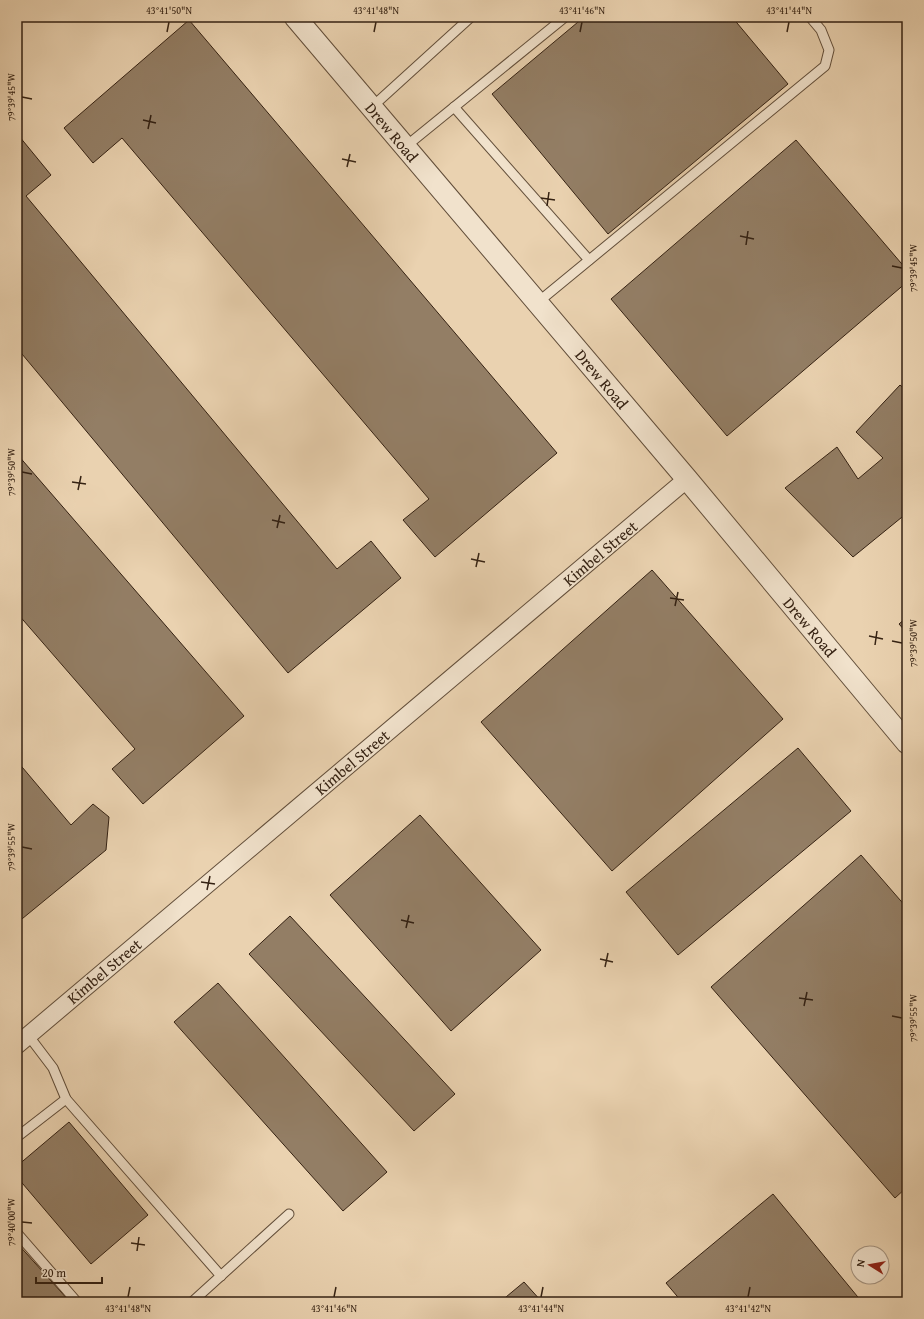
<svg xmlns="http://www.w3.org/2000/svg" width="924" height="1319" font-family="'Gentium Book Plus',serif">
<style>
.building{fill:#937e65;stroke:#352213}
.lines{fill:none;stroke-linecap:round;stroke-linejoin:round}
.service-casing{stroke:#624e3a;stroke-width:11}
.minor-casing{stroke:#624e3a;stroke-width:19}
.tertiary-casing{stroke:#624e3a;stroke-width:23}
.service{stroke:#f1e2cc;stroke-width:9}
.minor{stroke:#f1e2cc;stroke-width:17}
.tertiary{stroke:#f1e2cc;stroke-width:21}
.ticks{fill:none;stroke:#352213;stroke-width:1.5}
.labels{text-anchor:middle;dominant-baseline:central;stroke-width:3.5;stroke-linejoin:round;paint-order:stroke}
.street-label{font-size:16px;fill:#352213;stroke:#f1e2cc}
.neatline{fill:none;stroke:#352213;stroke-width:1.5}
.ticks-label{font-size:10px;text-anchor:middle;fill:#352213}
</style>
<rect width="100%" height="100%" fill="#ead2b0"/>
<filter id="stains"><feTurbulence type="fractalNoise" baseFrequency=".005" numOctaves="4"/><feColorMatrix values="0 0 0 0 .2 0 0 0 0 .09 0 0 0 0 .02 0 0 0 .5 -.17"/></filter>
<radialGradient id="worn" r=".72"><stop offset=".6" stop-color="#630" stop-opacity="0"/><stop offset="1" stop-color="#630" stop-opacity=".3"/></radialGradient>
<g class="building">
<polygon points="584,17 732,17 788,84 608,234 492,94"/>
<polygon points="189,20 557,453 435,557 403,520 429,499 122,138 93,163 64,128"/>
<polygon points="19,136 51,175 26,196 337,569 371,541 401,578 288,673 17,348 17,138"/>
<polygon points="796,140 907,270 907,282 727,436 611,299"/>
<polygon points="900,385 907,391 907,513 853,557 785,488 837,447 858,479 883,458 856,432"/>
<polygon points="17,454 244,716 143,804 112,769 135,749 17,613"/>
<polygon points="652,570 783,719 612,871 481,722"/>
<polygon points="907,617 907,633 899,624"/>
<polygon points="798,748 851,811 678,955 626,892"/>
<polygon points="17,761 71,825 93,804 109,817 106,850 17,923"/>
<polygon points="420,815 541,950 451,1031 330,895"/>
<polygon points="861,855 907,908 907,1187 895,1198 711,987"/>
<polygon points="290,916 455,1094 414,1131 249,954"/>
<polygon points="218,983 387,1172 343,1211 174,1022"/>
<polygon points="69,1122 148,1215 91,1264 17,1177 17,1166"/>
<polygon points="773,1194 862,1302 682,1302 666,1283"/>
<polygon points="17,1243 70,1302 17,1302"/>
<polygon points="524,1282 542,1302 500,1302"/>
</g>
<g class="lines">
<defs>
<g id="service">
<polyline points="372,107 471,17"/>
<polyline points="454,107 589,260"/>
<polyline points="405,147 565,17"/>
<polyline points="537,303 825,66 829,50 821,30 810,17"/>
<polyline points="28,1035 53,1068 66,1099 221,1276"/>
<polyline points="17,1137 66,1099"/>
<polyline points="17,1233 77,1302"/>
<polyline points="192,1302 289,1214"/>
</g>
<polyline id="minor" points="17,1045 687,479"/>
<polyline id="tertiary" points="295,17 687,479 907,743"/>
</defs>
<use href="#service" class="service-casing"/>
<use href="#minor" class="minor-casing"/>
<use href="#tertiary" class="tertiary-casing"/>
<use href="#service" class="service"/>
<use href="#minor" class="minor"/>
<use href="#tertiary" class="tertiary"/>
</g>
<path class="ticks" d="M 167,32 L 169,22M 374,32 L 376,22M 580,32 L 582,22M 787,32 L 789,22M 22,97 L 32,99M 143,120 L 156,123M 148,129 L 151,115M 342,159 L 356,162M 347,167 L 350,154M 541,198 L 555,200M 547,206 L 549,192M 740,236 L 754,239M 746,245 L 748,231M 892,266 L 902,268M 22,472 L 32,474M 72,482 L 86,484M 78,490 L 81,476M 272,520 L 285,523M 277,528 L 280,515M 471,559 L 485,562M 476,567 L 479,553M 670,598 L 684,600M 675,606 L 678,592M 869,636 L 883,639M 892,641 L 902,643M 875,645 L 877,631M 22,847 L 32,849M 201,882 L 215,884M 207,890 L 210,876M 401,920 L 414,923M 406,928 L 409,915M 600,959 L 613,962M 605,967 L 608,953M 799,998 L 813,1000M 804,1006 L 807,992M 892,1016 L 902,1018M 22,1222 L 32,1223M 131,1243 L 145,1245M 137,1251 L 139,1237M 128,1297 L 130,1287M 334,1297 L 336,1287M 541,1297 L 543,1287M 748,1297 L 750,1287"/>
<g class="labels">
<g class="street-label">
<text transform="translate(392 132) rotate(50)">Drew Road</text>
<text transform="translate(602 379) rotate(50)">Drew Road</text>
<text transform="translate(600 553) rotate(-40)">Kimbel Street</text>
<text transform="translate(810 627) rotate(50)">Drew Road</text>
<text transform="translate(352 762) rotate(-40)">Kimbel Street</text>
<text transform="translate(104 971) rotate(-40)">Kimbel Street</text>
</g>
</g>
<rect width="924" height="1319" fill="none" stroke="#ead2b0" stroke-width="44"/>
<g transform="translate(870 1265) rotate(281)"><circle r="19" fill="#f1e2cc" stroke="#a69582"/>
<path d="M0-3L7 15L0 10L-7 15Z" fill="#8f2418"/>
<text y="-6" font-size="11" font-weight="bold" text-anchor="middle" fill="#352213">N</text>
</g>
<path d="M36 1277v6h66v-6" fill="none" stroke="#352213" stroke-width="2"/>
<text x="42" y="1277" font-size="12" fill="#352213" stroke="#f1e2cc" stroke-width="3" paint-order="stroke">20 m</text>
<rect x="22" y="22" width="880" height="1275" class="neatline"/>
<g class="ticks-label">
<text x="169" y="14">43°41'50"N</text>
<text x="376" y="14">43°41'48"N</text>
<text x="582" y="14">43°41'46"N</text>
<text x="789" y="14">43°41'44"N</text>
<text transform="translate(11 97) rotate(-90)" y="4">79°39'45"W</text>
<text transform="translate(913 268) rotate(-90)" y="4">79°39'45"W</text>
<text transform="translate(11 472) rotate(-90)" y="4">79°39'50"W</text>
<text transform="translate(913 643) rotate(-90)" y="4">79°39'50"W</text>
<text transform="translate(11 847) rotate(-90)" y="4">79°39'55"W</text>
<text transform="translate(913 1018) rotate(-90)" y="4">79°39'55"W</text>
<text transform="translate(11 1222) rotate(-90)" y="4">79°40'00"W</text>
<text x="128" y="1312">43°41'48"N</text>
<text x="334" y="1312">43°41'46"N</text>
<text x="541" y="1312">43°41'44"N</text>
<text x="748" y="1312">43°41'42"N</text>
</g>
<rect width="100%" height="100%" filter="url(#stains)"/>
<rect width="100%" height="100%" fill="url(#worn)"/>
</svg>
